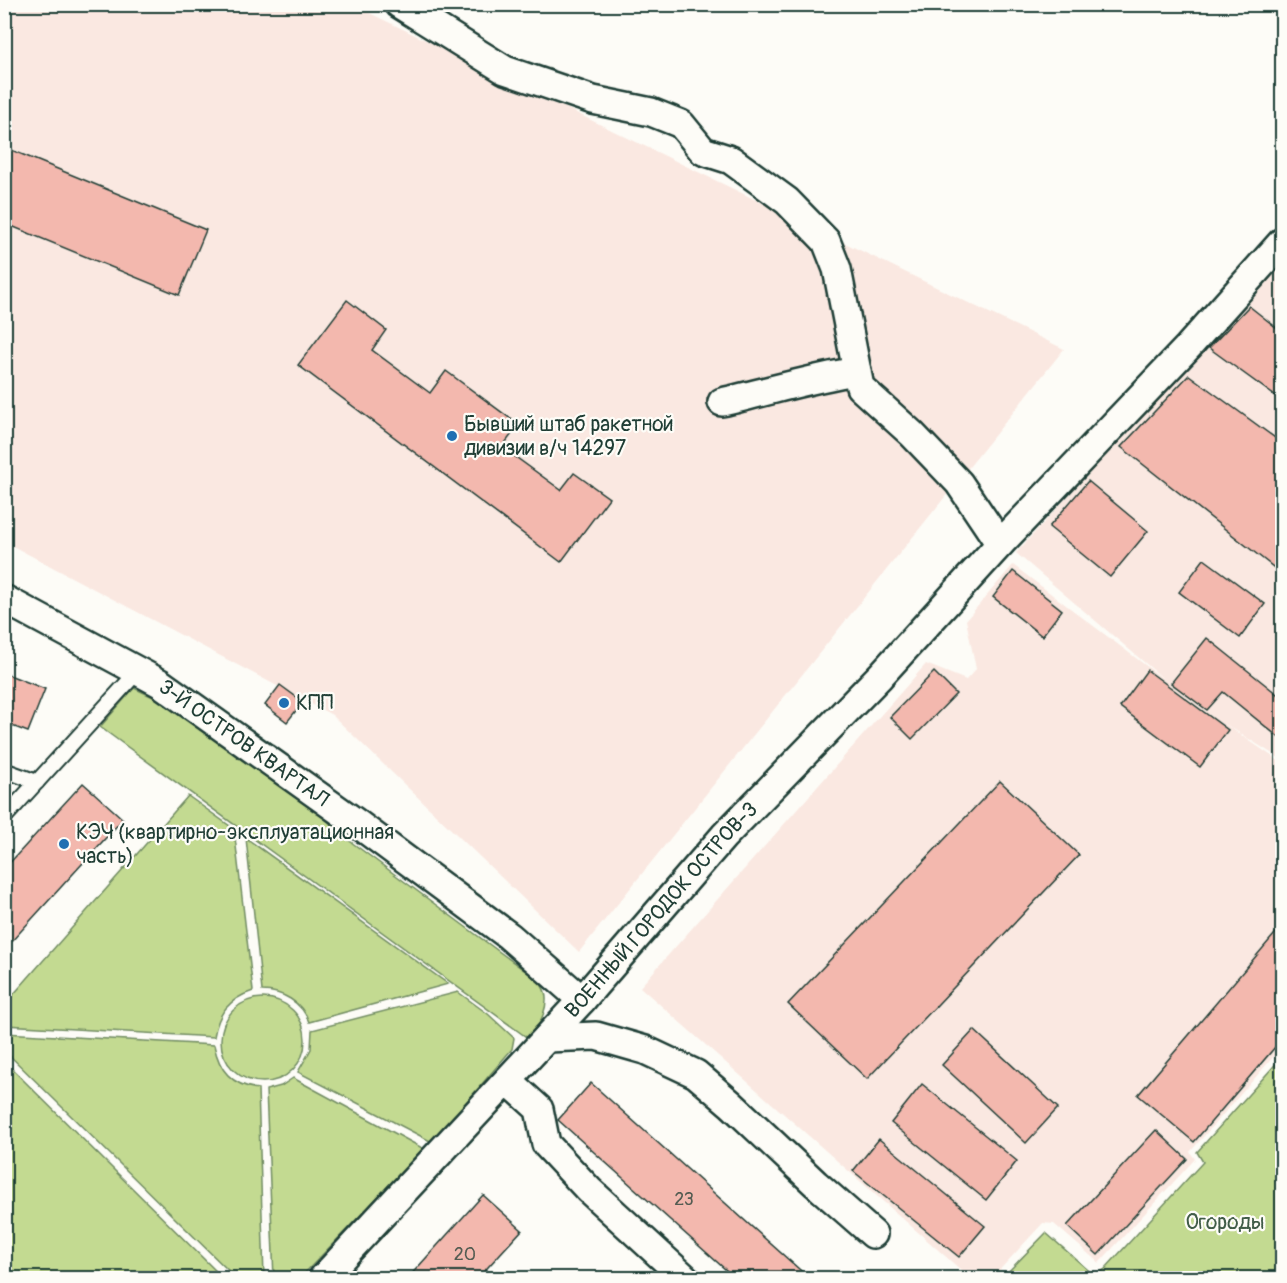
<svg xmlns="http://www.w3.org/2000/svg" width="1287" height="1283" font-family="Pangolin,sans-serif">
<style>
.built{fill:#fae8e1}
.green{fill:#c3da91;stroke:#718c62;stroke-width:1.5}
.building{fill:#f3b8ae;stroke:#1f3d34;stroke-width:1.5}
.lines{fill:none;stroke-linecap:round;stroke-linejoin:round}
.lane-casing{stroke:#1f3d34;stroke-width:18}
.street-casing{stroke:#1f3d34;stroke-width:32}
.lane{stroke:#fdfcf7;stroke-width:14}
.street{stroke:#fdfcf7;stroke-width:27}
.poi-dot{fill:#1f6fb2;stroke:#fdfcf7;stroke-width:2}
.labels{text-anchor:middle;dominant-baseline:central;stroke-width:4.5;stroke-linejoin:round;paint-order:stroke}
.number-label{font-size:18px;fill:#545c52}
.poi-label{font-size:21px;fill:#1f3d34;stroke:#fdfcf7;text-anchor:start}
.street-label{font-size:21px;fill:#1f3d34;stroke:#fdfcf7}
.park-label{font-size:21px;fill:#405c47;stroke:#fdfcf7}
</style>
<rect width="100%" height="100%" fill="#fdfcf7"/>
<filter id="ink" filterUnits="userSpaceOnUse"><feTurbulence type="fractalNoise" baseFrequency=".0167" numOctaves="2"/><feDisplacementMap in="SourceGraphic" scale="12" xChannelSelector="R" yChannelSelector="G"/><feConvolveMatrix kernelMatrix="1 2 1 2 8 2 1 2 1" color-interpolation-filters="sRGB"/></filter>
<g filter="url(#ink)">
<g class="built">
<polygon points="4,5 353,5 1064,349 579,952 332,715 5,542"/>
<polygon points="1282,262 1282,760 1222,722 1282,763 1282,1047 1190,1152 1195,1159 1099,1263 1054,1224 1043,1223 992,1278 970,1278 640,987 926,664 966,680 976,669 966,620 1013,565 1165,680 1016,553"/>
</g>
<g class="green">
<path d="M 134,688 L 232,734 L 347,839 L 532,976 C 535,979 540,982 542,986 C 553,1002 539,1027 529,1039 L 100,727 Z"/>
<path d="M 188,796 L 234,829 L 253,991 C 229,999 218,1013 214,1037 L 5,1025 L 5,1004 Z"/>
<path d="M 246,838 L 448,984 L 309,1022 C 302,1002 282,991 262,991 Z"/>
<polygon points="458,992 488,1014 514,1038 512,1049 432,1142 298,1072 311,1049 312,1030"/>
<circle cx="263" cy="1040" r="42"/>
<path d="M 4,1033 L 214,1045 C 219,1070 231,1085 258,1089 L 264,1278 L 236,1278 L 5,1051 Z"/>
<polygon points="1282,1057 1282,1278 1002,1278 1046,1233 1095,1276 1105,1269 1203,1162 1197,1152"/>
<polygon points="4,1062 5,1062 223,1278 5,1278"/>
<polygon points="293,1078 424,1149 300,1278 274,1278 266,1090 281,1086"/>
</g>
<g class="building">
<polygon points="4,147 206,230 179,295 4,223"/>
<polygon points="347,300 386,330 372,350 430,393 446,371 519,425 502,447 561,490 574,473 609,498 561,562 298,365"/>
<polygon points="1249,306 1282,332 1282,401 1209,348"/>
<polygon points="1189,375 1282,443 1282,574 1121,447"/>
<polygon points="1088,481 1148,531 1110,577 1049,527"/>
<polygon points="1204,559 1265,604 1240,638 1179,592"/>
<polygon points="1013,571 1062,610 1042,636 993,597"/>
<polygon points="1207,638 1282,698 1282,740 1223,692 1207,710 1171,683"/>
<polygon points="1147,670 1228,730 1200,767 1120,707"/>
<polygon points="934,672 956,694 912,739 890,717"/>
<polygon points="4,673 45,689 28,732 4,723"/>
<polygon points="280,685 303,702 287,722 265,705"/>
<polygon points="1000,781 1079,855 867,1079 788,1004"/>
<polygon points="83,783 123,819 11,942 4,936 4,869"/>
<polygon points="1280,928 1282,930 1282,1039 1194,1142 1138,1095"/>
<polygon points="974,1030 1058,1108 1026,1143 942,1065"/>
<polygon points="591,1083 809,1278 735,1278 558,1120"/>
<polygon points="922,1084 1017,1161 986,1200 891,1123"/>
<polygon points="1156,1130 1187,1159 1098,1255 1067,1226"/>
<polygon points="879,1139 985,1226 959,1257 853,1171"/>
<polygon points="483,1195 522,1230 478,1278 408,1278"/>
</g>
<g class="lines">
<defs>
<g id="lane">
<polyline points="4,770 37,782"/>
<polyline points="4,818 138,671"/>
</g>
<g id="street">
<polyline points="399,4 505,70 593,100 651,112 681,124 703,151 731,160 787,201 826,241 837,269 860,387 912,434 959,483 1000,544"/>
<path d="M 722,402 C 767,392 811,378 857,371"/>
<path id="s1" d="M 4,599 L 160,683 L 358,824 L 509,936 L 582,1000"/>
<polyline points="547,1038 596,1036 645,1050 696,1074 731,1104 816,1184 873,1234"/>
<polyline points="508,1081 539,1109 546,1144 589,1190 685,1278"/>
<path id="s2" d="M 323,1278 L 582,1000 L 724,836 L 880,676 L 1000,544 L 1188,347 L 1282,242"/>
</g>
</defs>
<use href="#lane" class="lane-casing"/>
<use href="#street" class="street-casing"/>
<use href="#lane" class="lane"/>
<use href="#street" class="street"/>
</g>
</g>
<g class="poi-dot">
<circle cx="452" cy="436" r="6"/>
<circle cx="284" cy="703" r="6"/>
<circle cx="64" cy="844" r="6"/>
</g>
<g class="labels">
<g class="number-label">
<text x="684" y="1199">23</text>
<text x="465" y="1254">20</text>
</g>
<g class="poi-label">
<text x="464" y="424">Бывший штаб ракетной<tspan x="464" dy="24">дивизии в/ч 14297</tspan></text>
<text x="296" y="703">КПП</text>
<text x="76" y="832">КЭЧ (квартирно-эксплуатационная<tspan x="76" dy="24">часть)</tspan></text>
</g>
<g class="street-label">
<text stroke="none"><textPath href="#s1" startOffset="280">3-Й ОСТРОВ КВАРТАЛ</textPath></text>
<text stroke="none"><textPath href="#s2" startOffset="500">ВОЕННЫЙ ГОРОДОК ОСТРОВ-3</textPath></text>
</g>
<g class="park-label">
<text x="1225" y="1222">Огороды</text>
</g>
</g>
<rect width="1287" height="1283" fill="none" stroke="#fdfcf7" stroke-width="24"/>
<rect x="12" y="12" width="1263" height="1259" fill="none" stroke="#1f3d34" stroke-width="2" filter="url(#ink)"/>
</svg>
